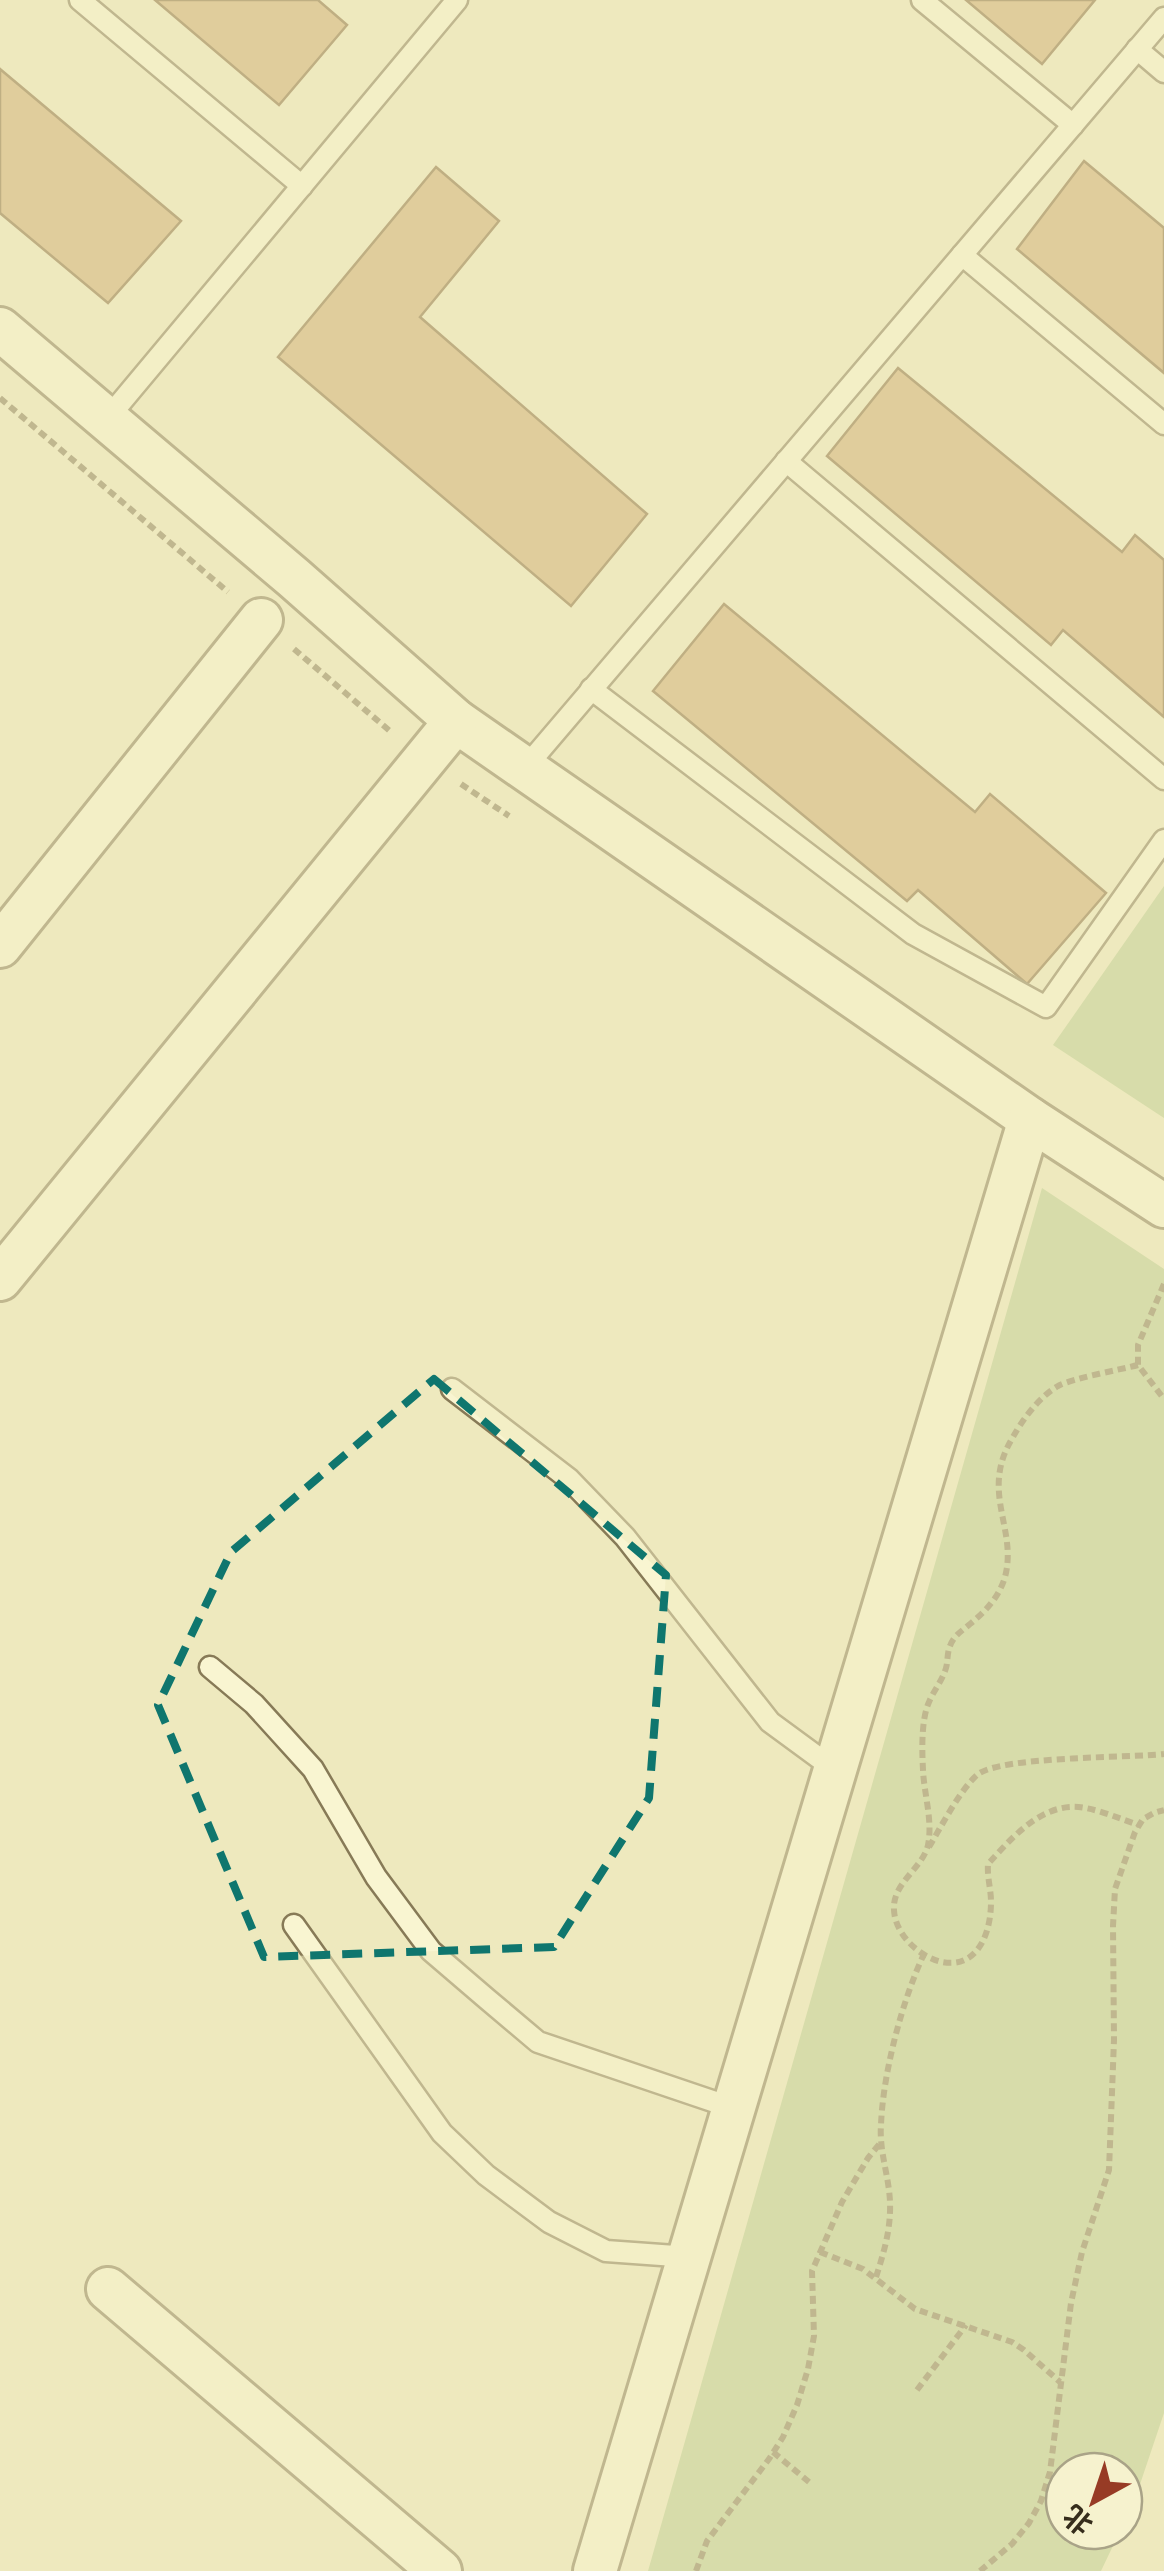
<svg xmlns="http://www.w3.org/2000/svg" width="1164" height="2571" font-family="Georgia,'Noto Sans SC',serif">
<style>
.green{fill:#bacc92}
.building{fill:#ceaa73;stroke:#86683c;stroke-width:2.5}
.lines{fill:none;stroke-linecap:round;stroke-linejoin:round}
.lane-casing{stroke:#877a57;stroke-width:25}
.street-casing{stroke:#877a57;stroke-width:48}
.path{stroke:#877a57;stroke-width:6;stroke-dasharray:8 5;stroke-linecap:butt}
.lane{stroke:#f9f5d1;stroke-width:20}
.street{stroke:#f9f5d1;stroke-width:42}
.marked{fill:none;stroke:#0f766e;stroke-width:8;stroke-dasharray:20 12;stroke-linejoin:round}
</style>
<rect width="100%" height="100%" fill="#eee9be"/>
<g class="green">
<polygon points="1164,886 1164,1118 1053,1045"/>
<polygon points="1042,1188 1164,1269 1164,2413 1132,2508 1124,2524 1124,2471 1064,2471 1064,2531 1120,2531 1101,2571 648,2571"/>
</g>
<g class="building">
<polygon points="155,0 318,0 347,25 279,105"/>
<polygon points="966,0 1095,0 1042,64"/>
<polygon points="0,69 181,221 108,303 0,213"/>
<polygon points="1084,161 1164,228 1164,373 1017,249"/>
<polygon points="436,167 499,221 420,317 647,514 571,606 278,357"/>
<polygon points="898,368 1122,552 1135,535 1164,560 1164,717 1063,630 1051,645 827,456"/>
<polygon points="724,604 975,812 990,794 1106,893 1027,984 918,890 907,901 653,691"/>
</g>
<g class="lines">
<defs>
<g id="lane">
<polyline points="80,0 302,186"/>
<polyline points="922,0 1073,125"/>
<polyline points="1137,49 1164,72"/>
<polyline points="962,255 1164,424"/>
<polyline points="107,419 457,0"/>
<polyline points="786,461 1164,779"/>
<polyline points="591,689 913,934 1046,1007 1164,840"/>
<polyline points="524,769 1164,18"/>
<polyline points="452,1389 569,1479 625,1537 770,1722 834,1769"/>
<polyline points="210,1667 254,1704 313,1769 376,1877 431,1951 487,1999 538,2042 733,2108"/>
<polyline points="294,1925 442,2133 486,2175 549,2222 606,2251 689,2257"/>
</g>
<g id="street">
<polyline points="0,329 294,578 456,721 1030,1119 1164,1206"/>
<polyline points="0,946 261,620"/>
<polyline points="0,1279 456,721"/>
<polyline points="108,2289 440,2571"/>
<polyline points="595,2571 1030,1119"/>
</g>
</defs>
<use href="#lane" class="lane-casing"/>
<use href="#street" class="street-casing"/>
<g class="path">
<polyline points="0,398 228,592"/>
<polyline points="294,649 391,732"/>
<polyline points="461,784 509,816"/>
<polyline points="1164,1284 1138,1345 1138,1365 1164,1399"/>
<path d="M 1138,1365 C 1119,1370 1073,1378 1058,1386 C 1039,1397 1023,1419 1013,1437 C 979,1492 1018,1528 1005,1577 C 999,1597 986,1611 970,1624 C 962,1631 954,1635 950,1646 C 947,1653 948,1661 946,1668 C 942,1681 934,1690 929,1702 C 921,1720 922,1750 923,1770 C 924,1794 933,1821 928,1845 C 923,1868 892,1883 894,1910 C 895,1934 919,1957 942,1962 C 979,1969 991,1931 991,1902 C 991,1889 987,1877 988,1864 C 1009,1841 1036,1809 1070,1807 C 1089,1805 1120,1819 1139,1825"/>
<path d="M 929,1847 C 941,1827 960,1790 977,1775 C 998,1756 1130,1758 1164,1754"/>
<polyline points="820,2252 863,2269 915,2309 1012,2342 1024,2350 1060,2382"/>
<path d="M 876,2277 C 884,2252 891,2229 890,2202 C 889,2176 879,2151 881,2125 C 883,2073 902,2001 924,1954"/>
<polyline points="917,2390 966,2325"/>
<polyline points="773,2452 809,2482"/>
<polyline points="696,2571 707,2541 769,2459 783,2437 797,2405 808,2369 814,2336 812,2271 842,2202 868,2158 881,2142"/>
<polyline points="980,2571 1012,2544 1029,2523 1041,2501 1050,2472 1071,2303 1082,2252 1109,2170 1114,2040 1113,1926 1115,1889 1135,1832 1143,1819 1154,1813 1164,1810"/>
</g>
<use href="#lane" class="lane"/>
<use href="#street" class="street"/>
</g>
<path d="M0 0H1164V2571H0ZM 434,1379 L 666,1575 L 649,1798 L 554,1947 L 264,1957 L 158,1705 L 231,1552 Z" fill="#eee9be" fill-opacity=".55" fill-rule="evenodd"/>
<path class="marked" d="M 434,1379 L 666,1575 L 649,1798 L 554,1947 L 264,1957 L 158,1705 L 231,1552 Z"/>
<g transform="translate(1094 2501) rotate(220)"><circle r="48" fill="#f6f2ce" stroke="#a9a387" stroke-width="2.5"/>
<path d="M0-8L18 38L0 25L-18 38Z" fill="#973b25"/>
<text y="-15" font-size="28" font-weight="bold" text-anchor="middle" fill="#362d1c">北</text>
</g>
</svg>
